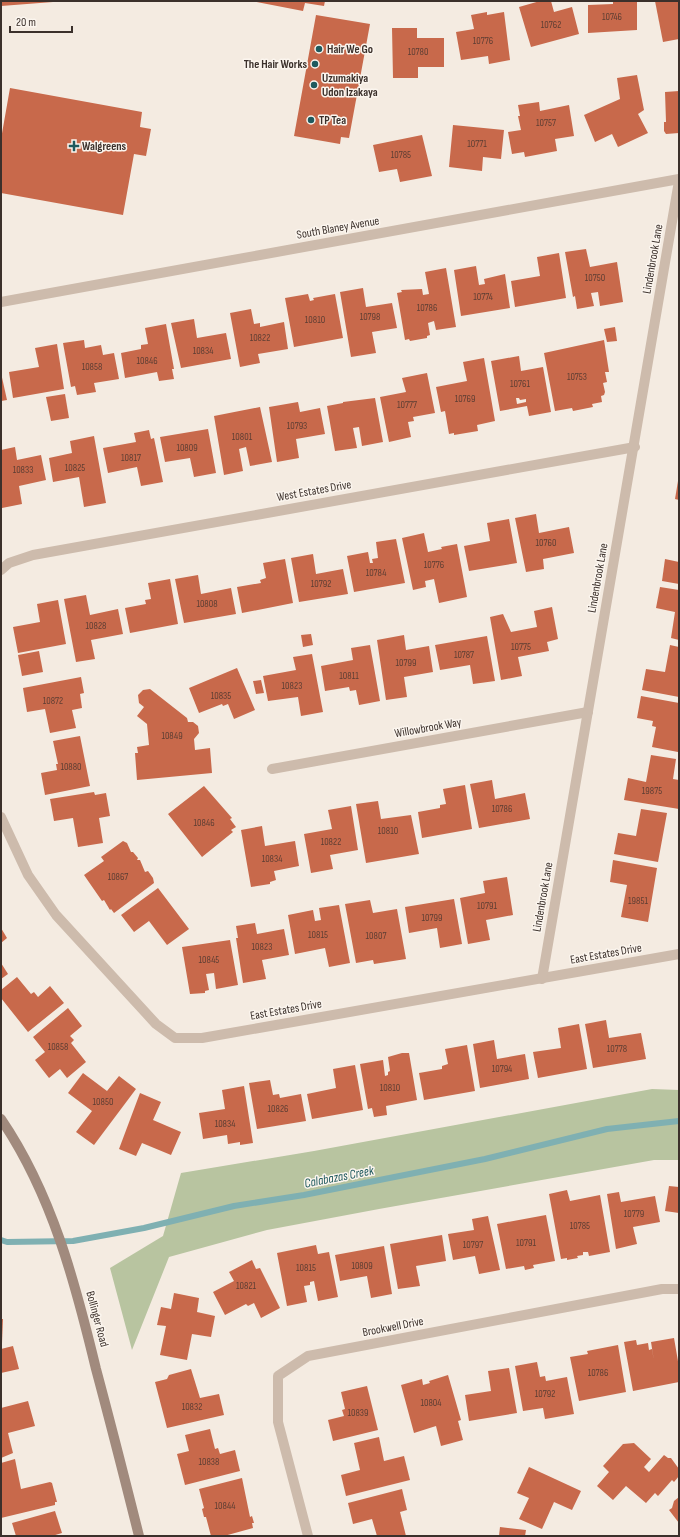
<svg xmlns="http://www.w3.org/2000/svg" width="680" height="1537" font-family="'Sofia Sans Condensed',sans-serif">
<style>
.green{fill:#b8c4a0}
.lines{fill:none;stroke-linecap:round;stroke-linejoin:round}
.stream{stroke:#7fb0b2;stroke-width:6}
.building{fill:#c8694b;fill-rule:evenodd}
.minor{stroke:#cdbbac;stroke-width:10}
.tertiary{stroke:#cdbbac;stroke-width:10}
.secondary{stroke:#a18a7d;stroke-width:10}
.poi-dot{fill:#1f5a5e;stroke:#fbf5ee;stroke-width:1.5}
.labels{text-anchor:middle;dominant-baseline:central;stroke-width:3;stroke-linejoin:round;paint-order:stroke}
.number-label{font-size:10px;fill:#5e3e33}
.poi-label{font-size:12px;font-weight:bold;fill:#3b302b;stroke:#fbf5ee;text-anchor:start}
.street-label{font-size:12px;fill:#3b302b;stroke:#fbf5ee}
.water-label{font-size:13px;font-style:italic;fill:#1f5a5e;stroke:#fbf5ee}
</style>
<rect width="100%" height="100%" fill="#f4ebe1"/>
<polygon class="green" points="652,1089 679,1090 679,1160 654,1160 379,1209 267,1230 169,1257 132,1350 110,1268 163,1236 181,1173 314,1151"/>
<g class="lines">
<polyline class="stream" points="1,1240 7,1242 73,1241 144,1228 234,1206 304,1195 485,1159 607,1129 679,1121"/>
</g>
<g class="building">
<polygon points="1,1 53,1 53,2 1,6"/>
<polygon points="252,1 325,1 324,6 305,3 303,11"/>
<polygon points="540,1 551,1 554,12 572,7 579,34 531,47 519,7"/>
<polygon points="613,1 637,1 637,30 588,33 588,5 613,4"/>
<polygon points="655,1 679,1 679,39 663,42"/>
<polygon points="487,12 487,15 504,12 510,60 489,64 488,56 461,60 456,32 474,29 471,15"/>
<polygon points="316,15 370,24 349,138 341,137 340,144 294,136"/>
<polygon points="392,28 417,28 417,38 444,38 444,67 418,67 418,78 393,78"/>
<polygon points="637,75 644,110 638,114 648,133 618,147 612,134 595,142 584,115 620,99 617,78"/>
<polygon points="10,88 142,112 140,127 151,129 146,156 134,154 123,215 1,193 1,139"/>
<polygon points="679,91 679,133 666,134 664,131 664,122 666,122 665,92"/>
<polygon points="539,102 540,111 569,105 574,136 555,139 557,151 525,157 524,152 512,154 508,132 521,130 518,116 520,116 518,105"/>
<polygon points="453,125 504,130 501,159 483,157 482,171 449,167"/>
<polygon points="422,135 432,176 400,182 397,169 379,172 373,145"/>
<polygon points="586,249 590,267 617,262 623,302 600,306 598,292 591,293 594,306 577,309 575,296 573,297 565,252"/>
<polygon points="559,253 566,298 515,307 511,281 540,276 537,257"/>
<polygon points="476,266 479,285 485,284 484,279 505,274 510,308 461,316 454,270"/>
<polygon points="446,268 456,327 436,330 434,321 428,323 430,335 427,336 427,338 410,341 409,339 405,340 397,293 402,292 401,290 422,289 423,295 429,294 425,272"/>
<polygon points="363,288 366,307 392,303 397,328 372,332 376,353 351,357 340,292"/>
<polygon points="308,294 310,301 314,300 313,298 335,294 343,338 294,347 285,298"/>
<polygon points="251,309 254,324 260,323 260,327 284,322 288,349 258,354 260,363 240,367 230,313"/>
<polygon points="194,319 197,338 226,333 231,359 181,368 171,323"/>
<polygon points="166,324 174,369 172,369 174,379 159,381 157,372 125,378 121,353 141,349 141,345 148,344 145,328"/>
<polygon points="615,327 617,341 607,342 604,329"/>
<polygon points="84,340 85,348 101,345 103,355 114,353 119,379 94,383 96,392 77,395 75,386 71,387 63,343"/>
<polygon points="604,340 609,372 605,372 607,382 603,383 605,392 604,395 601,396 602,402 592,404 593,407 573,411 572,408 555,411 544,353"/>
<polygon points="57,344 64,389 13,398 9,372 39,367 35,348"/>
<path d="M 519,356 L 521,371 L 543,367 L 551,412 L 529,416 L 527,406 L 500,411 L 491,361 ZM 516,398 L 519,398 L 520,400 L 526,399 L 526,402 L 517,404 Z"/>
<polygon points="484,358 495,421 477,425 478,431 454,435 454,433 449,434 445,411 441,412 436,387 467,381 463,362"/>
<polygon points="1,373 7,400 1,401"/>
<polygon points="427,373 435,413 413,417 414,421 408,422 411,437 389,442 380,397 406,392 402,378"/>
<polygon points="65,394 69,418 51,421 46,397"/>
<polygon points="375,398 383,442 362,446 359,427 353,428 357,448 335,451 327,406 343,403 343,402"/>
<polygon points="298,402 300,412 320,408 325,434 296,439 299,458 277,462 269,407"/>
<polygon points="260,407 272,462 250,466 246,447 239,449 243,471 224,475 214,416"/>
<polygon points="208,429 216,473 194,477 190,458 165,462 160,437"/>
<polygon points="149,430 151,439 154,438 163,482 141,486 137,467 108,473 103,448 136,442 134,433"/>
<polygon points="94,436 106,503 84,507 79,477 53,482 49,458 72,453 70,441"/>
<polygon points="15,447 17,460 41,455 46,480 19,486 22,504 2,508 1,450"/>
<polygon points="678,481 679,481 679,500 675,499"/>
<polygon points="536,514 539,533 569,527 574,553 543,559 544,569 526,572 515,518"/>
<polygon points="509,519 517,563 469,571 464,546 490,541 487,523"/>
<polygon points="424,533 428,552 442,549 441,547 457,544 467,597 439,603 434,579 425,581 426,587 413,590 402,538"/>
<polygon points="396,539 405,583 354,592 347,556 368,552 370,563 373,563 372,559 378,558 376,542"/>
<polygon points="313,554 316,574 343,569 348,594 299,602 291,558"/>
<polygon points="285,559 293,603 242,613 237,587 261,583 260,580 266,578 263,563"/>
<polygon points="665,559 679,562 679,584 662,581"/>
<polygon points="198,575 201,594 231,588 236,614 184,623 175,579"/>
<polygon points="170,579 178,624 130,633 125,608 146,604 145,600 151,599 148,583"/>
<polygon points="660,587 679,590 679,640 671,638 675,612 656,608"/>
<polygon points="86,595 90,615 118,609 123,634 91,640 95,659 76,662 64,599"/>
<polygon points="58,600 66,644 18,653 13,627 40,622 37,604"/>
<polygon points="552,607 558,639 547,642 549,651 518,657 522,676 501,680 490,617 503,614 511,632 537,627 534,611"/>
<polygon points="311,634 313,645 303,647 301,635"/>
<polygon points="404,635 406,650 429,646 433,672 404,677 407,697 386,700 377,640"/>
<polygon points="487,636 495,681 473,684 470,665 440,670 435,645"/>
<polygon points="370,645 380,701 359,705 356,690 350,691 349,687 325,691 321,666 353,660 351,648"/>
<polygon points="670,645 679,647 679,697 642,690 646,669 665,672"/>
<polygon points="39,651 43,672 22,676 18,655"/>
<polygon points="312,654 323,712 301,716 298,697 268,701 263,676 296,670 293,657"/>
<polygon points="237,668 255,710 234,719 228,704 223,706 222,704 199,713 189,688"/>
<polygon points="81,677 84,693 80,694 82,708 72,710 76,728 50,733 45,709 27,712 23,688"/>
<polygon points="261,680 264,693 256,694 253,681"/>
<polygon points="150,689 187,718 188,722 193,722 198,726 199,733 194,739 195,750 210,748 212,773 137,780 135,753 138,753 137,747 149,745 147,724 137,716 144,707 139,703 138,695 143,690"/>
<polygon points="641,696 679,703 678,752 652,747 656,727 652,726 653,721 637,718"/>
<polygon points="80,736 90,786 45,795 41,773 57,770 56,764 58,764 53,741"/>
<polygon points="651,755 676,759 673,779 679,780 679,809 624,800 628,778 646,782"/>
<polygon points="492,780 495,799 525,793 530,819 479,828 470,784"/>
<polygon points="465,785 472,829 422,838 418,812 440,808 440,805 446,804 443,789"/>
<polygon points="204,786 232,818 230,819 236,827 231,830 233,832 202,857 168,814"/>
<polygon points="94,792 95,795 106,793 110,816 99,818 103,843 78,847 73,818 54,821 50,799"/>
<polygon points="378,801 381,819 411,815 419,854 366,863 356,804"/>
<polygon points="351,806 358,850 330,855 333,869 311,873 304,834 332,829 328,810"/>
<polygon points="641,809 667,813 658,862 614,854 618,833 636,836"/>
<polygon points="262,826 265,846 295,841 299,866 274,871 276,880 270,882 270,884 251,887 241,830"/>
<polygon points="123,841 127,843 131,852 133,852 138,858 137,860 140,860 145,872 148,871 153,878 154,883 114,913 111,909 110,910 104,900 102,901 84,875 104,861 101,857"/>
<polygon points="613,860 657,868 648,922 621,917 627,885 610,882"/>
<polygon points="507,877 513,915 486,920 490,940 468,944 460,898 485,893 483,881"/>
<polygon points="158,888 189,929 167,945 149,921 134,932 121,915"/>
<polygon points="454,899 462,944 440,948 437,928 409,933 405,907"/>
<polygon points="370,900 373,913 397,909 406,959 374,964 373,960 356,963 345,904"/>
<polygon points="339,905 350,963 329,967 325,948 295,954 288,915 313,910 315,921 321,920 319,908"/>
<polygon points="255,923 257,934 284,929 289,955 262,960 266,979 243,983 236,938 238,938 236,926"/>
<polygon points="1,928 7,938 1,943"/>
<polygon points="230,940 238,985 216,989 214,973 206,974 209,990 205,991 205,993 190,994 182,947"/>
<polygon points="1,963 8,974 1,979"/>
<polygon points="17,977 31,994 34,992 38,997 50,986 64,1003 28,1032 1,998 1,990"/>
<polygon points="68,1008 82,1026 70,1036 74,1040 71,1043 86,1062 67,1078 60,1069 49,1078 35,1060 45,1052 33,1037"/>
<polygon points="606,1020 609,1038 641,1033 646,1059 593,1068 585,1024"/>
<polygon points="579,1024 587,1069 538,1078 533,1052 561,1048 558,1028"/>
<polygon points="494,1040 497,1059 525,1054 529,1079 480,1088 473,1044"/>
<polygon points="467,1045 475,1091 424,1100 419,1073 442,1069 442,1066 448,1064 445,1049"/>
<polygon points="402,1053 409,1053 417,1100 386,1106 387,1115 374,1117 372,1108 368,1109 360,1064 383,1060 385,1076 388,1075 388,1072 390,1071 388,1057"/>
<polygon points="355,1065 363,1110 312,1119 307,1094 336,1088 333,1069"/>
<polygon points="83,1073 107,1091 119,1076 136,1089 94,1145 76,1132 92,1111 68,1093"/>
<polygon points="270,1080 273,1095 279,1094 280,1098 301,1094 306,1121 257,1129 249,1083"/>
<polygon points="244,1086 253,1143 240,1145 240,1142 228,1144 227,1135 203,1139 199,1113 225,1109 222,1090"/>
<polygon points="140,1093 161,1102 153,1120 181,1132 171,1155 142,1143 136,1156 119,1149"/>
<polygon points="669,1186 679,1187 679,1213 665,1211"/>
<polygon points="567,1190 570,1201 600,1195 610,1252 589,1256 588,1252 583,1252 583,1255 577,1256 578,1258 567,1260 567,1258 561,1259 549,1194"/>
<polygon points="619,1192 621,1202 655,1196 660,1222 633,1227 637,1244 616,1249 607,1194"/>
<polygon points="546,1215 555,1261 533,1265 534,1268 525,1270 524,1266 506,1269 497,1224"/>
<polygon points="488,1216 500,1270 479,1274 475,1256 453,1260 448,1234 474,1230 472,1219"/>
<polygon points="442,1235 446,1261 416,1266 420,1286 398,1289 390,1244"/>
<polygon points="316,1245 318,1254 329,1252 338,1297 318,1301 314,1281 310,1282 310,1285 304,1286 307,1302 287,1306 277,1253"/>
<polygon points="384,1246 392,1294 371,1298 367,1276 340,1281 335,1255"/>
<polygon points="252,1260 256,1269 260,1268 280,1308 261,1318 254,1303 248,1306 246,1304 225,1315 213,1292 234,1281 229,1272"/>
<polygon points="174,1293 199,1298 197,1312 215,1316 211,1337 192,1334 187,1360 160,1355 166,1326 157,1325 161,1307 171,1309"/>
<polygon points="1,1319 3,1319 2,1343 1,1343"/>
<polygon points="674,1338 679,1367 679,1382 633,1391 624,1342 636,1340 637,1345 648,1343 649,1350 652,1349 654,1361 651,1342"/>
<polygon points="618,1345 626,1392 579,1401 570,1357 588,1354 587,1351"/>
<polygon points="13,1346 19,1369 1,1373 1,1349"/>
<polygon points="537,1362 540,1377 545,1376 546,1381 567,1377 574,1414 545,1419 543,1408 523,1411 515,1366"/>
<polygon points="509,1368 517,1413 469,1421 465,1395 491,1391 488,1371"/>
<polygon points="191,1369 200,1398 219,1394 224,1415 167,1428 155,1382 167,1379 169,1375"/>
<polygon points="448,1375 461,1420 458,1421 463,1440 441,1446 436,1426 414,1433 401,1385 422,1379 423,1385 430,1383 429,1381"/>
<polygon points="367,1386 378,1430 333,1441 328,1420 344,1416 342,1410 345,1409 341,1392"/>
<polygon points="28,1401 35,1426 8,1433 13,1453 1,1458 1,1408"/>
<polygon points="210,1429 215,1449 218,1448 220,1454 235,1450 240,1471 185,1485 177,1454 189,1451 185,1435"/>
<polygon points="379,1437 384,1461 404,1456 410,1480 346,1496 341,1475 360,1470 354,1443"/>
<polygon points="634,1443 651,1459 644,1467 649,1472 664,1455 668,1458 671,1458 679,1469 679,1476 674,1482 672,1480 658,1496 655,1493 646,1503 626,1486 613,1500 597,1486 609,1472 603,1466 623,1444"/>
<polygon points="15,1459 21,1489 50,1482 52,1483 57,1502 55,1502 55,1505 1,1518 1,1463"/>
<polygon points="529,1467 581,1491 572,1510 554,1502 542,1529 519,1519 529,1498 517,1493"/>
<polygon points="242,1478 250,1517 252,1516 254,1523 252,1523 253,1528 224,1536 211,1536 206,1517 204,1517 202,1509 204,1508 199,1489"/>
<polygon points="402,1489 407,1510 400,1512 406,1536 377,1536 372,1519 353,1524 348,1503"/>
<polygon points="679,1497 679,1523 669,1510 672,1508 674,1501"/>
<polygon points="55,1511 62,1533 52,1536 16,1536 12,1523"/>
<polygon points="500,1527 526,1530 525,1536 499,1536"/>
</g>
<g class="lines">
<g class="minor">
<polyline points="1,570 9,563 33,555 635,447"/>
<polyline points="272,769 588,712"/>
<polyline points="1,817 28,875 56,915 156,1024 175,1038 202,1038 679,954"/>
<polyline points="542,979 679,181"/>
<polyline points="308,1536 278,1422 278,1376 308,1356 662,1289 679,1289"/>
</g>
<polyline class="tertiary" points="1,302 679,179"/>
<path class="secondary" d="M 1,1119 C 52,1194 75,1282 96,1369 C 111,1425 125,1480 139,1536"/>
</g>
<g class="poi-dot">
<circle cx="319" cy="49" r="4"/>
<circle cx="315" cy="64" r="4"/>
<circle cx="314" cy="85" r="4"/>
<circle cx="311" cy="120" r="4"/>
<path d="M72 140h4v4h4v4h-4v4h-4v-4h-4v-4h4z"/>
</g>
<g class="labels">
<g class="number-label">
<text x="612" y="17">10746</text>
<text x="551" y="25">10762</text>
<text x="483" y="41">10776</text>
<text x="418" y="52">10780</text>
<text x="546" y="123">10757</text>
<text x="477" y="144">10771</text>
<text x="401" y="155">10785</text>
<text x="595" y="278">10750</text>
<text x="483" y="297">10774</text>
<text x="427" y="308">10786</text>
<text x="370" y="317">10798</text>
<text x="315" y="320">10810</text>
<text x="260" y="338">10822</text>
<text x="203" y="351">10834</text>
<text x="147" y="361">10846</text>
<text x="92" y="367">10858</text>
<text x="577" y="377">10753</text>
<text x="520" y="384">10761</text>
<text x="465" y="399">10769</text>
<text x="407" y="405">10777</text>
<text x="297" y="426">10793</text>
<text x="242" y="437">10801</text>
<text x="187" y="448">10809</text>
<text x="131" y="458">10817</text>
<text x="75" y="468">10825</text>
<text x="23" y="470">10833</text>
<text x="546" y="543">10760</text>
<text x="434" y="565">10776</text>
<text x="376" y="573">10784</text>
<text x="321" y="584">10792</text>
<text x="207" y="604">10808</text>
<text x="96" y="626">10828</text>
<text x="521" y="647">10775</text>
<text x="464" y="655">10787</text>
<text x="406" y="663">10799</text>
<text x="349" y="676">10811</text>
<text x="292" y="686">10823</text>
<text x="221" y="696">10835</text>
<text x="53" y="701">10872</text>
<text x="172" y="736">10849</text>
<text x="71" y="767">10880</text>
<text x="652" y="791">19875</text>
<text x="502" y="809">10786</text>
<text x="204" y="823">10846</text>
<text x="388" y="831">10810</text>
<text x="331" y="842">10822</text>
<text x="272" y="859">10834</text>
<text x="118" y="877">10867</text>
<text x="638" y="901">19851</text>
<text x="487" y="906">10791</text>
<text x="432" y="918">10799</text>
<text x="318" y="935">10815</text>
<text x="376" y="936">10807</text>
<text x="262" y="947">10823</text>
<text x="209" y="960">10845</text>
<text x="58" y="1047">10858</text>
<text x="617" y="1049">10778</text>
<text x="502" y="1069">10794</text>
<text x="390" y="1088">10810</text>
<text x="103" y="1102">10850</text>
<text x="278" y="1109">10826</text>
<text x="225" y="1124">10834</text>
<text x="634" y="1214">10779</text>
<text x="580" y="1226">10785</text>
<text x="526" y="1243">10791</text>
<text x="473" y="1245">10797</text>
<text x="362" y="1266">10809</text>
<text x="306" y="1268">10815</text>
<text x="246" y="1286">10821</text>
<text x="598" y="1373">10786</text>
<text x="545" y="1394">10792</text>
<text x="431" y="1403">10804</text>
<text x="192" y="1407">10832</text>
<text x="358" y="1413">10839</text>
<text x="209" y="1462">10838</text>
<text x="225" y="1506">10844</text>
</g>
<g class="poi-label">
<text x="327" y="49">Hair We Go</text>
<text x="307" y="64" text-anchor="end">The Hair Works</text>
<text x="322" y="78">Uzumakiya<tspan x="322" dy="14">Udon Izakaya</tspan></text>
<text x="319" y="120">TP Tea</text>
<text x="82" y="146">Walgreens</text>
</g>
<g class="street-label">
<text transform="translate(338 228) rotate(-10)">South Blaney Avenue</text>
<text transform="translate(653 259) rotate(-80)">Lindenbrook Lane</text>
<text transform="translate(314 491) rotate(-10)">West Estates Drive</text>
<text transform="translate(598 578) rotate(-80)">Lindenbrook Lane</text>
<text transform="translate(428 728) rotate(-10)">Willowbrook Way</text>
<text transform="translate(543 897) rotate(-80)">Lindenbrook Lane</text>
<text transform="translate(606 954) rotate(-10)">East Estates Drive</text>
<text transform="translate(286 1010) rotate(-10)">East Estates Drive</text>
<text transform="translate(97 1319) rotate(75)">Bollinger Road</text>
<text transform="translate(393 1327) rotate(-11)">Brookwell Drive</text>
</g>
<g class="water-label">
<text transform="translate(339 1177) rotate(-11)">Calabazas Creek</text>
</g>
</g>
<rect width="680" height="1537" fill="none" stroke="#3b302b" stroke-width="4"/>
<path d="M10 26v6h62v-6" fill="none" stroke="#3b302b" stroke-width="2"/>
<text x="16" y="26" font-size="12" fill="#3b302b" stroke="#fbf5ee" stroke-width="3" paint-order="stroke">20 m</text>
</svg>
